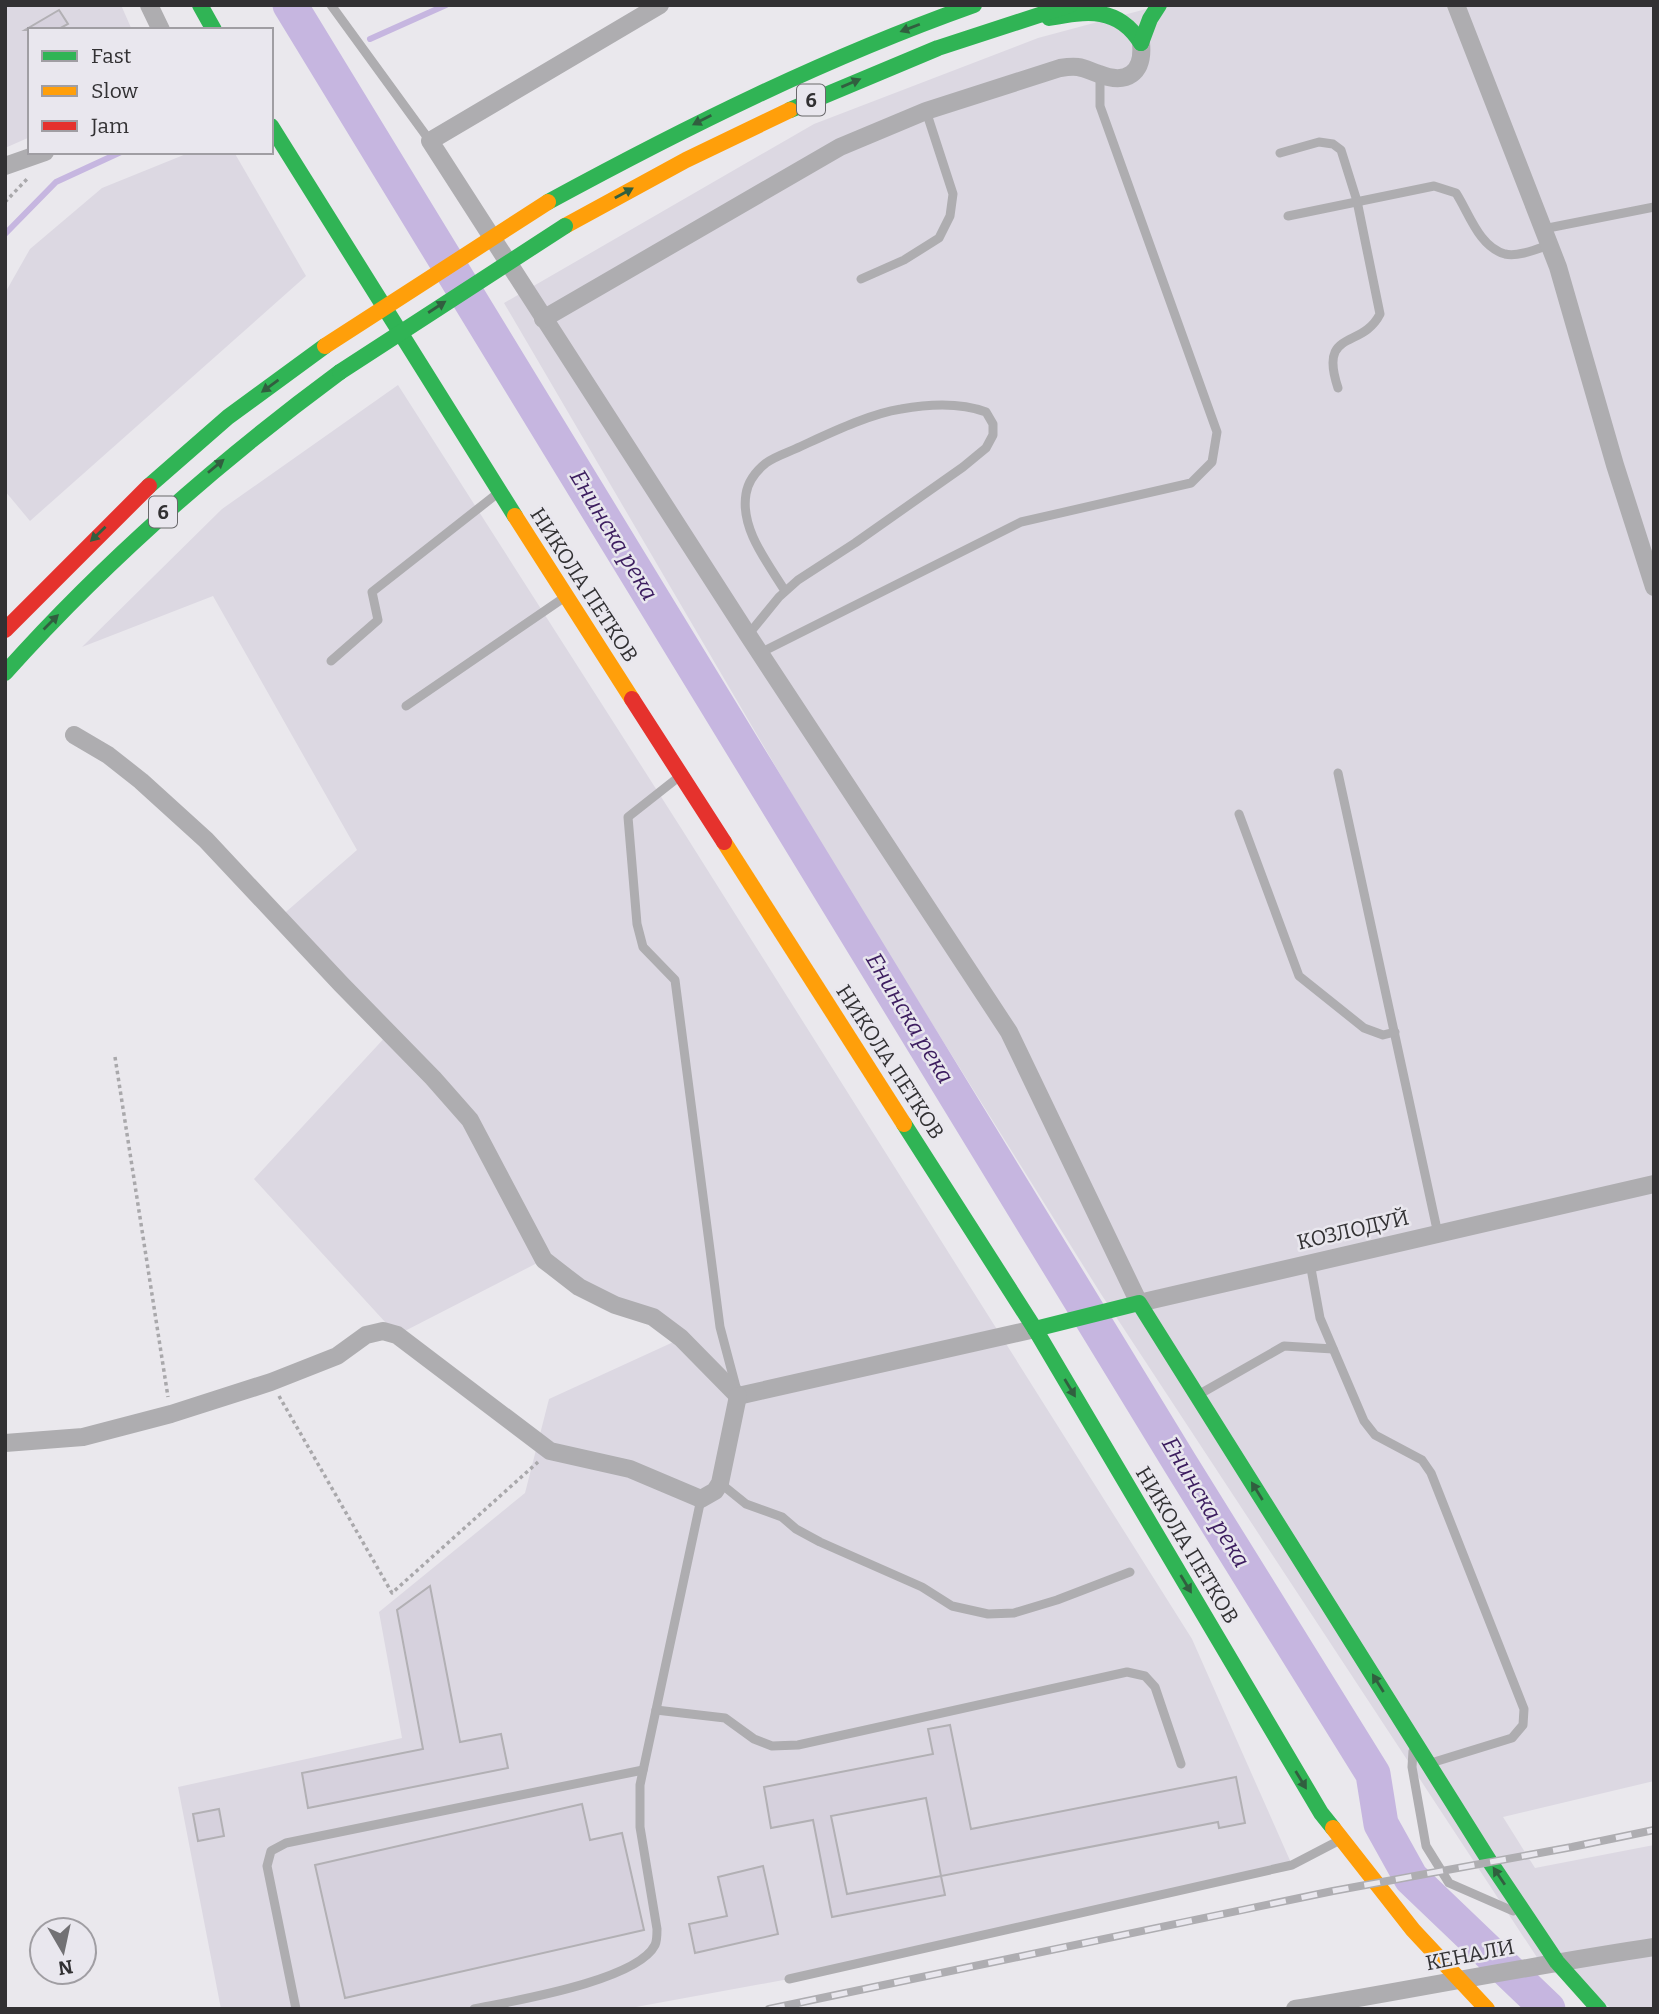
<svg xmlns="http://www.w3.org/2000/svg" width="1659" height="2014" font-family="Bitter,serif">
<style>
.built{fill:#dcd8e2}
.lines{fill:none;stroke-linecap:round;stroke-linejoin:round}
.stream{stroke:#c6b6e0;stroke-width:6}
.river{stroke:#c6b6e0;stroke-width:35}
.building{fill:#d6d1dd;stroke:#b2b0b4;stroke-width:2;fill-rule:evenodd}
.path{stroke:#a9a8ab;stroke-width:3.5;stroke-dasharray:3.5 3.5;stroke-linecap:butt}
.lane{stroke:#aeadb0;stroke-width:9}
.street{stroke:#aeadb0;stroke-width:18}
.fast{stroke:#30b455;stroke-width:16}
.slow{stroke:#ff9f0a;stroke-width:16}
.jam{stroke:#e5322d;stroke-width:16}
.rail-casing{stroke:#aeadb1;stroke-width:8}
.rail{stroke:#e9e7ee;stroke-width:5;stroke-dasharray:16;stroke-linecap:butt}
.fast-bridge{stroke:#30b455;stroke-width:16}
.slow-bridge{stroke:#ff9f0a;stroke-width:16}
.oneway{fill:#315f3f}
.labels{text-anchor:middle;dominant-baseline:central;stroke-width:5;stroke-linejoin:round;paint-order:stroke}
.shield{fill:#e9e7ee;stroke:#69686b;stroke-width:2}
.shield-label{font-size:19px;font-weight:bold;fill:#323133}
.street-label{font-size:21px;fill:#323133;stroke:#e9e7ee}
.water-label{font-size:23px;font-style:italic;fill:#3c1d5f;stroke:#e9e7ee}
</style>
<rect width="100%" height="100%" fill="#eae8ed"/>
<g class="built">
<polygon points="5,5 121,5 132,30 30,30 30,137 5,148"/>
<polygon points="1161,5 1654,5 1654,1781 1503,1817 1535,1868 1654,1845 1654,2009 1613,2009 1542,1965 1101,1294 838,873 504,303 814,124 1038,38"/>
<polygon points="191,152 234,152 306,276 30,521 5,491 5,293 30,249 102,188"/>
<polygon points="398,385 681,828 1192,1639 1292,1865 789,1979 625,2009 221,2009 178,1787 402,1738 379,1612 525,1493 549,1399 680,1339 543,1260 397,1335 254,1179 389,1033 279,918 357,850 213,596 82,647 222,509"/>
</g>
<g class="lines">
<g class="stream">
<polyline points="370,39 446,5"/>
<polyline points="5,234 56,182 121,152"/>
</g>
<polyline class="river" points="290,5 1180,1463 1373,1774 1381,1824 1411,1878 1548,2009"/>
</g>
<g class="building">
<polygon points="59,10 68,24 57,30 25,30"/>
<polygon points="430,1586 460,1742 501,1734 508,1768 308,1808 302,1773 423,1749 397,1610"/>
<path d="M 950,1725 L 971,1829 L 1236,1777 L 1245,1823 L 1219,1828 L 1218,1822 L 941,1876 L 945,1895 L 832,1917 L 813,1820 L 771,1828 L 764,1787 L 933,1754 L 928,1729 ZM 926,1798 L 941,1876 L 847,1894 L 831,1816 Z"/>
<polygon points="582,1804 590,1840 622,1833 644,1930 345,1998 315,1865"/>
<polygon points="219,1809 224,1836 198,1841 193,1814"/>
<polygon points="763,1866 778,1934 695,1953 689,1924 727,1916 718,1877"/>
</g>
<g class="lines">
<g class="path">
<polyline points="5,202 28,178"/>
<polyline points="115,1057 168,1397"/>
<polyline points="279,1396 392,1593 538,1462"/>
</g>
<g class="lane">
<polyline points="331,5 430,141"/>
<path d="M 1280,153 L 1319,142 L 1333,144 L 1341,150 L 1357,201 L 1380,314 C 1362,350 1318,328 1338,388"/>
<path d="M 1288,216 L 1434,186 L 1456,193 C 1469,213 1479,247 1505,254 C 1518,257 1537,249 1549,245"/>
<polyline points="1543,229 1654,207"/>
<polyline points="861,279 904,260 939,238 950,216 953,194 926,111"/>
<path d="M 748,635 L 779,597 L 798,580 L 855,543 L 963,467 L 986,448 L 993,435 L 993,424 L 986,412 C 959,402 929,404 901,409 C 868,414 826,435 795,449 C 786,453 774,457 766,463 C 756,471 748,481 746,494 C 740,529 768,563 785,591"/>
<polyline points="760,653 1021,522 1191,483 1212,462 1217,432 1100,106 1100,75"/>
<polyline points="331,661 378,620 372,592 498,493"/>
<polyline points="406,706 565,597"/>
<polyline points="1338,773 1438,1234"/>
<polyline points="680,776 628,817 637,924 643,947 675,980 720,1327 737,1391"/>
<polyline points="1239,814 1299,976 1364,1028 1383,1035 1395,1032"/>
<polyline points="1310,1263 1320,1318 1364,1421 1375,1435 1422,1460 1431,1473 1524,1709 1523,1725 1512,1738 1431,1763"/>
<polyline points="1198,1395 1284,1346 1333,1349"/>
<polyline points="720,1483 746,1504 782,1517 796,1529 820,1542 922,1587 952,1606 988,1614 1014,1613 1057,1600 1130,1572"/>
<polyline points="656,1710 725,1718 754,1739 772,1746 798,1745 1127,1672 1145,1676 1155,1687 1181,1764"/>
<polyline points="1413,1751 1412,1767 1426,1846 1449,1883 1513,1911"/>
<polyline points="789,1979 1292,1865 1340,1840"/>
<polyline points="296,2009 267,1866 271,1851 286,1843 643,1770"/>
<path d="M 474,2009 C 512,2001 637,1981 655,1945 C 657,1941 657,1934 657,1929 L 640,1827 L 640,1785 L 701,1499"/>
</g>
<g class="street">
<polyline points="149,5 161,30"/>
<polyline points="660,5 430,141 748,635 1009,1032 1139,1303 1654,1184"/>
<polyline points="1456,5 1558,267 1615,465 1654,587"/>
<polyline points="5,166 45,152"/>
<path d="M 543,319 L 840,147 L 926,111 L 1060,68 C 1066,67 1072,66 1078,67 C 1085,68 1092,72 1099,74 C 1127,85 1144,73 1141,43"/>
<polyline points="74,735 108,755 141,781 206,840 341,984 433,1078 470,1120 544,1260 579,1287 615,1305 653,1317 681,1338 738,1396 1035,1329"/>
<polyline points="5,1443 83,1437 171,1414 271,1382 337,1356 366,1335 383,1331 397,1335 550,1451 630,1469 701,1499 715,1491 720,1483 738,1396"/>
<path d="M 1295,2009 C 1415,1989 1534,1965 1654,1947"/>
</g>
<g class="fast">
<polyline points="200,5 214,30"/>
<path d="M 1049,18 C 1087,11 1118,6 1141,43"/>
<polyline points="1141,43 1150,19 1159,5"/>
<polyline points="790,110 938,48 1070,5"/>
<polyline points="271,126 515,516"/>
<path d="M 548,202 C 686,127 825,58 974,5"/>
<polyline points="149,486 228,417 325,346"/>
<path d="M 5,673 C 106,560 218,462 340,372"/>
<polyline points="904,1124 1035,1329 1321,1813 1333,1828"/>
<polyline points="1035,1329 1139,1303 1490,1862 1557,1962 1599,2009"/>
</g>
<g class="slow">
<polyline points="565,226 686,160 790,110"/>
<polyline points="515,516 632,699"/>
<polyline points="724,842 904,1124"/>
<polyline points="1333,1828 1413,1930 1487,2009"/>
</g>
<g class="jam">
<polyline points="5,630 149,486"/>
<polyline points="632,699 724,842"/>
</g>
<defs>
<polyline id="rail" points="769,2009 1333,1891 1572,1847 1654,1830"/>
</defs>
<use href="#rail" class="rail-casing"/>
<use href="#rail" class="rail"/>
<polyline class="fast-bridge" points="340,372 565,226"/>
<polyline class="slow-bridge" points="325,346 548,202"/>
</g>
<defs><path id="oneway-solid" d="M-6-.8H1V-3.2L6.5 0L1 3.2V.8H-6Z" transform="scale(1.75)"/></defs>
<g class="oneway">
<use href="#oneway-solid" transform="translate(910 28) rotate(159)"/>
<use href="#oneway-solid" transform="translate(851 83) rotate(-23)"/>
<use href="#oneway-solid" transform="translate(702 120) rotate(153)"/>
<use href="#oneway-solid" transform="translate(624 193) rotate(-29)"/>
<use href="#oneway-solid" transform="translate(437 307) rotate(-33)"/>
<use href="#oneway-solid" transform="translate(270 386) rotate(144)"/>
<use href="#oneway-solid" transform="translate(216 466) rotate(-40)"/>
<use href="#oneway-solid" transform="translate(98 534) rotate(136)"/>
<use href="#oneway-solid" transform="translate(51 622) rotate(-45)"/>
<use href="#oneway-solid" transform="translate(1070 1388) rotate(59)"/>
<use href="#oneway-solid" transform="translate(1257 1491) rotate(-122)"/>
<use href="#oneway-solid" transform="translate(1186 1584) rotate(59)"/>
<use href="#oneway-solid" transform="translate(1378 1683) rotate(-122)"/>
<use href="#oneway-solid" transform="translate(1301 1780) rotate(59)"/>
<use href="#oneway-solid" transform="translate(1499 1876) rotate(-124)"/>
</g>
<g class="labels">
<g class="shield">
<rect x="797" y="84.5" width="28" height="31" rx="5"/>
<rect x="149" y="496.5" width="28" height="31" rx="5"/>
</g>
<g class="shield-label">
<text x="811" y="100">6</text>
<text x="163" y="512">6</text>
</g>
<g class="street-label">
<text transform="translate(584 585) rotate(57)">НИКОЛА ПЕТКОВ</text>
<text transform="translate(890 1062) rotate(57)">НИКОЛА ПЕТКОВ</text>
<text transform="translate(1353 1230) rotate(-13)">КОЗЛОДУЙ</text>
<text transform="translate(1187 1545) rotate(59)">НИКОЛА ПЕТКОВ</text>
<text transform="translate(1470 1955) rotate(-11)">КЕНАЛИ</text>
</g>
<g class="water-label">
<text transform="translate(614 535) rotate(59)">Енинска река</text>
<text transform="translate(910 1018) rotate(59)">Енинска река</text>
<text transform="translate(1206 1502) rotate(59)">Енинска река</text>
</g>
</g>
<rect width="1659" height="2014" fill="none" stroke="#323133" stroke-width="14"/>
<rect x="28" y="28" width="245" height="126" fill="#e9e7ee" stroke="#a09ea3" stroke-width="2"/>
<rect x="42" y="51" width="35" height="10" fill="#30b455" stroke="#a09ea3" stroke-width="2"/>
<text x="91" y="63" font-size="21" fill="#323133">Fast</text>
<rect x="42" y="86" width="35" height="10" fill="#ff9f0a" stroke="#a09ea3" stroke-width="2"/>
<text x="91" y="98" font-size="21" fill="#323133">Slow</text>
<rect x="42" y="121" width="35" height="10" fill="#e5322d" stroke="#a09ea3" stroke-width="2"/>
<text x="91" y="133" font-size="21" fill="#323133">Jam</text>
<g transform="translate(63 1951) rotate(171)"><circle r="33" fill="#e9e7ee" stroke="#a09ea3" stroke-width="2"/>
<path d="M0-5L12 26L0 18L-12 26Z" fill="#727174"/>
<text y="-10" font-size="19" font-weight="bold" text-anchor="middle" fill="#323133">N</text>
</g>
</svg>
